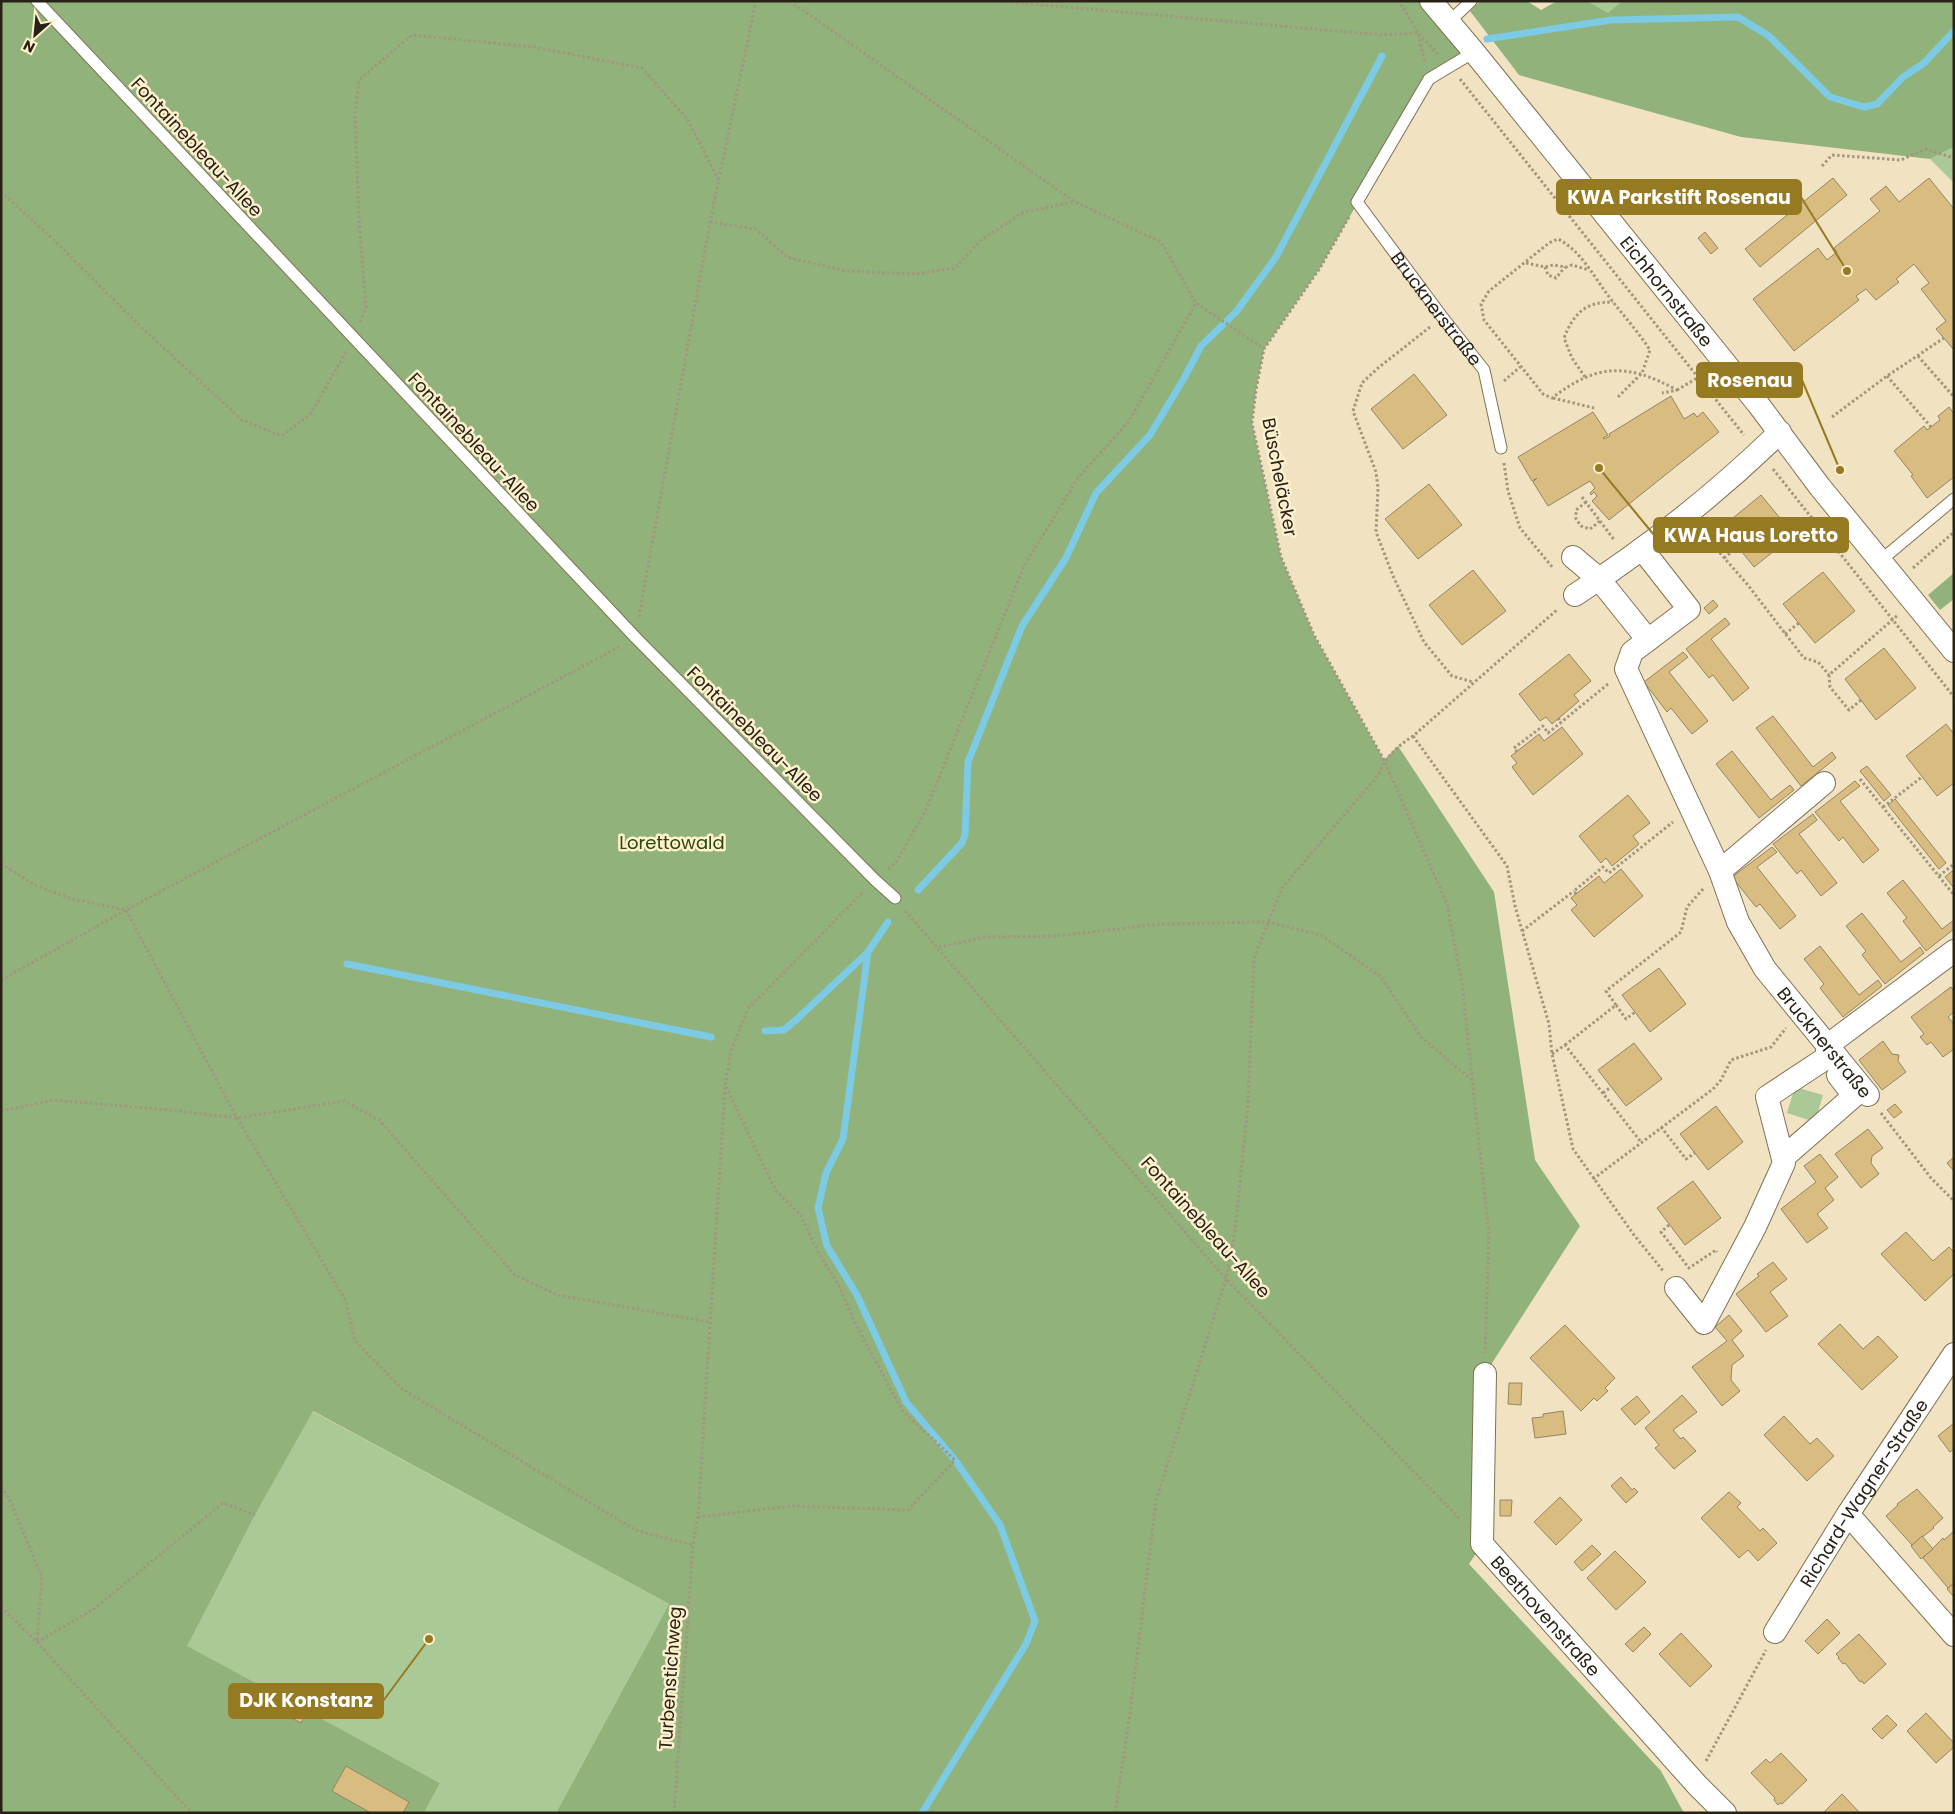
<svg xmlns="http://www.w3.org/2000/svg" width="1955" height="1814" font-family="Poppins,sans-serif">
<style>
.green{fill:#aac997}
.forest{fill:#91b27b}
.lines{fill:none;stroke-linecap:round;stroke-linejoin:round}
.stream{stroke:#7ccae3;stroke-width:7}
.building{fill:#d9bd80;stroke:#938566}
.service-casing{stroke:#7f7254;stroke-width:13}
.minor-casing{stroke:#7f7254;stroke-width:24}
.path{stroke:#a2977e;stroke-width:3;stroke-dasharray:2.5 2.5;stroke-linecap:butt}
.service{stroke:#fff;stroke-width:11}
.minor{stroke:#fff;stroke-width:22}
.labels{text-anchor:middle;dominant-baseline:central;stroke-width:5;stroke-linejoin:round;paint-order:stroke}
.street-label{font-size:18px;fill:#282216;stroke:#fff0ce}
.park-label{font-size:18px;fill:#28470c;stroke:#fff0ce}
.leader{fill:none;stroke:#967a22;stroke-width:2}
.callout-dot{fill:#967a22;stroke:#fff0ce;stroke-width:2}
.callout{fill:#967a22;stroke:#967a22;stroke-width:2}
.callout-label{font-size:19px;text-anchor:middle;font-weight:bold;fill:#fff}
</style>
<rect width="100%" height="100%" fill="#f1e2c1"/>
<g class="green">
<polygon points="1587,1 1622,1 1608,14"/>
<polygon points="1954,147 1954,183 1930,159"/>
<polygon points="1795,1087 1823,1095 1815,1122 1787,1113"/>
<polygon points="312,1411 669,1604 556,1813 424,1813 440,1783 186,1646 255,1515"/>
</g>
<g class="forest">
<polygon points="1,1 1431,1 1474,52 1429,79 1320,268 1264,349 1256,390 1252,423 1281,557 1314,635 1384,760 1398,746 1494,892 1535,1160 1580,1226 1485,1374 1482,1544 1469,1564 1661,1771 1684,1813 556,1813 669,1604 313,1411 255,1515 187,1646 440,1783 424,1813 1,1813"/>
<polygon points="1480,1 1527,1 1541,10 1557,1 1587,1 1608,13 1622,1 1954,1 1954,147 1930,159 1741,137 1519,75 1470,11"/>
<polygon points="1954,573 1954,599 1940,610 1928,595"/>
</g>
<g class="lines">
<g class="stream">
<polyline points="1487,39 1611,20 1738,17 1769,36 1830,97 1864,107 1877,104 1903,77 1924,63 1954,31"/>
<polyline points="918,890 962,843 965,835 968,762 1022,626 1066,558 1096,493 1150,435 1183,380 1201,346 1236,312 1276,257 1382,56"/>
<polyline points="868,952 843,1139 826,1173 818,1208 827,1246 857,1295 906,1402 955,1460 1000,1525 1035,1621 1026,1644 922,1813"/>
<polyline points="347,964 711,1037"/>
<polyline points="765,1031 784,1030 797,1019 868,952 888,922"/>
</g>
</g>
<g class="building">
<polygon points="1833,178 1847,195 1760,267 1745,249"/>
<polygon points="1929,178 1954,209 1954,350 1936,329 1946,321 1921,289 1929,283 1914,264 1896,279 1899,282 1876,300 1866,289 1856,296 1859,300 1794,351 1753,299 1818,248 1827,260 1837,252 1834,248 1880,211 1870,199 1886,186 1899,202"/>
<polygon points="1705,232 1718,248 1711,254 1698,238"/>
<polygon points="1414,374 1447,415 1403,449 1371,409"/>
<polygon points="1671,396 1684,419 1694,413 1697,417 1703,412 1719,432 1609,520 1592,501 1597,496 1594,492 1591,495 1590,493 1595,488 1590,481 1548,506 1533,482 1537,478 1532,481 1518,457 1593,412 1608,435 1603,438 1604,439 1610,436 1609,434"/>
<polygon points="1949,407 1954,414 1954,477 1927,498 1911,476 1913,475 1894,451 1924,426 1927,430 1931,427 1940,420 1938,416"/>
<polygon points="1429,484 1462,525 1418,559 1385,519"/>
<polygon points="1761,495 1794,535 1754,567 1722,527"/>
<polygon points="1473,570 1506,611 1462,645 1429,605"/>
<polygon points="1823,572 1855,611 1815,643 1783,604"/>
<polygon points="1713,600 1718,606 1709,614 1704,608"/>
<polygon points="1725,618 1730,624 1711,639 1749,688 1733,701 1713,675 1709,678 1686,649"/>
<polygon points="1884,648 1916,688 1876,720 1845,679"/>
<polygon points="1683,652 1688,657 1669,672 1708,721 1692,734 1671,708 1667,712 1644,682"/>
<polygon points="1569,654 1591,681 1574,695 1579,701 1552,724 1546,717 1540,721 1519,694"/>
<polygon points="1773,716 1813,767 1832,752 1836,758 1801,786 1756,728"/>
<polygon points="1946,724 1954,734 1954,783 1937,796 1906,756"/>
<polygon points="1562,727 1583,754 1533,795 1512,767 1517,763 1511,756 1539,734 1544,741"/>
<polygon points="1732,751 1771,800 1790,785 1794,790 1759,818 1716,764"/>
<polygon points="1867,766 1891,795 1884,801 1860,771"/>
<polygon points="1855,781 1860,786 1840,801 1879,850 1863,863 1843,837 1839,841 1815,812"/>
<polygon points="1628,795 1650,823 1633,836 1639,844 1612,866 1606,858 1601,863 1579,836"/>
<polygon points="1895,799 1946,863 1939,869 1888,805"/>
<polygon points="1813,814 1817,820 1799,834 1837,883 1821,896 1801,870 1797,874 1773,844"/>
<polygon points="1772,847 1777,852 1757,867 1796,916 1780,929 1760,904 1756,907 1732,877"/>
<polygon points="1621,869 1643,896 1594,937 1571,910 1577,905 1571,898 1599,876 1604,883"/>
<polygon points="1952,871 1954,873 1954,888 1945,877"/>
<polygon points="1903,880 1942,929 1954,920 1954,929 1926,951 1903,921 1907,918 1887,893"/>
<polygon points="1862,913 1901,962 1920,947 1924,953 1885,984 1862,955 1866,951 1846,926"/>
<polygon points="1820,946 1859,995 1878,980 1882,986 1843,1017 1820,988 1824,984 1804,959"/>
<polygon points="1659,968 1686,1004 1650,1032 1622,995"/>
<polygon points="1951,987 1954,991 1954,1007 1943,993"/>
<polygon points="1951,987 1954,991 1954,1012 1948,1017 1954,1024 1954,1049 1943,1057 1931,1042 1927,1045 1920,1037 1924,1034 1911,1017"/>
<polygon points="1883,1041 1892,1054 1899,1055 1898,1061 1906,1072 1882,1090 1859,1060"/>
<polygon points="1634,1043 1662,1079 1626,1106 1598,1070"/>
<polygon points="1895,1104 1902,1112 1894,1118 1887,1110"/>
<polygon points="1716,1106 1743,1142 1708,1170 1680,1134"/>
<polygon points="1868,1129 1883,1148 1872,1156 1871,1163 1879,1174 1861,1188 1835,1154"/>
<polygon points="1820,1154 1838,1177 1825,1188 1834,1200 1817,1214 1828,1228 1807,1243 1781,1209 1816,1182 1804,1166"/>
<polygon points="1954,1157 1954,1171 1947,1163"/>
<polygon points="1693,1181 1721,1218 1685,1245 1657,1208"/>
<polygon points="1906,1232 1933,1261 1949,1247 1954,1252 1954,1274 1925,1301 1881,1254"/>
<polygon points="1773,1262 1787,1279 1770,1292 1788,1316 1766,1332 1736,1294 1759,1276 1757,1274"/>
<polygon points="1729,1315 1742,1331 1732,1340 1744,1356 1732,1365 1731,1380 1740,1391 1722,1406 1692,1367 1727,1341 1715,1327"/>
<polygon points="1840,1324 1863,1349 1878,1336 1898,1357 1862,1390 1818,1344"/>
<polygon points="1565,1325 1615,1378 1605,1388 1608,1391 1597,1401 1594,1398 1581,1411 1530,1358"/>
<polygon points="1509,1383 1522,1383 1521,1405 1508,1404"/>
<polygon points="1682,1395 1697,1412 1673,1430 1681,1439 1683,1437 1696,1451 1674,1469 1655,1448 1659,1445 1645,1428"/>
<polygon points="1637,1396 1650,1412 1635,1425 1621,1409"/>
<polygon points="1563,1411 1566,1434 1535,1438 1532,1418 1543,1417 1543,1414"/>
<polygon points="1784,1416 1810,1444 1817,1438 1834,1456 1807,1481 1764,1435"/>
<polygon points="1954,1423 1954,1449 1950,1452 1938,1436"/>
<polygon points="1621,1477 1632,1490 1634,1488 1638,1492 1626,1503 1611,1486"/>
<polygon points="1917,1489 1943,1518 1933,1527 1934,1528 1912,1545 1886,1516 1898,1505 1897,1504"/>
<polygon points="1729,1492 1741,1503 1737,1507 1760,1531 1763,1528 1777,1543 1758,1561 1748,1550 1739,1558 1701,1518"/>
<polygon points="1560,1497 1582,1520 1556,1545 1534,1522"/>
<polygon points="1500,1500 1512,1500 1511,1516 1500,1516"/>
<polygon points="1954,1531 1954,1583 1948,1588 1923,1558 1943,1538 1944,1540"/>
<polygon points="1922,1536 1933,1549 1921,1559 1911,1546"/>
<polygon points="1592,1545 1601,1554 1582,1571 1574,1562"/>
<polygon points="1615,1551 1646,1582 1616,1610 1587,1578"/>
<polygon points="1954,1583 1954,1597 1947,1589"/>
<polygon points="1827,1619 1840,1633 1818,1654 1805,1641"/>
<polygon points="1644,1627 1651,1634 1633,1652 1625,1644"/>
<polygon points="1681,1633 1712,1666 1690,1687 1659,1654"/>
<polygon points="1859,1634 1886,1664 1864,1684 1862,1681 1860,1682 1845,1663 1843,1664 1838,1658 1839,1657 1836,1654"/>
<polygon points="287,1704 306,1714 301,1723 282,1713"/>
<polygon points="1926,1713 1954,1743 1954,1747 1936,1763 1907,1731"/>
<polygon points="1887,1715 1897,1725 1882,1739 1872,1729"/>
<polygon points="1781,1753 1807,1780 1782,1804 1780,1803 1778,1805 1774,1800 1775,1798 1751,1773 1766,1759 1770,1763"/>
<polygon points="346,1766 409,1802 403,1813 371,1813 332,1791"/>
<polygon points="1842,1794 1860,1813 1823,1813"/>
</g>
<g class="lines">
<defs>
<g id="service">
<polyline points="37,1 636,638 875,880 895,898"/>
<polyline points="1449,22 1471,1"/>
<path id="s1" d="M 1474,52 L 1429,79 L 1357,202 L 1443,318 L 1484,370 L 1501,448"/>
<polyline points="1880,561 1954,499"/>
</g>
<g id="minor">
<path id="s2" d="M 1431,1 L 1474,52 L 1758,404 L 1820,487 L 1954,651"/>
<polyline points="1642,549 1689,609 1648,640"/>
<path id="s3" d="M 1573,557 L 1599,579 L 1648,640 L 1632,652 L 1626,669 L 1720,871 L 1738,922 L 1765,969 L 1868,1095"/>
<path d="M 1575,595 C 1648,548 1717,493 1780,432"/>
<polyline points="1720,871 1824,783"/>
<polyline points="1784,1157 1854,1096 1838,1075"/>
<polyline points="1676,1288 1704,1323 1755,1227 1784,1163 1767,1097 1826,1058 1828,1045 1954,951"/>
<path id="s4" d="M 1485,1374 L 1482,1544 L 1697,1785 L 1725,1813"/>
<polyline points="1848,1514 1954,1635"/>
<path id="s5" d="M 1775,1632 L 1848,1514 L 1954,1354"/>
</g>
</defs>
<use href="#service" class="service-casing"/>
<use href="#minor" class="minor-casing"/>
<g class="path">
<polyline points="790,1 1075,202 1161,242 1196,303 1264,349"/>
<polyline points="996,1 1383,35 1418,33 1425,63"/>
<polyline points="1397,1 1403,7 1418,33 1439,55"/>
<polyline points="1460,79 1744,435"/>
<polyline points="1822,166 1832,155 1901,160 1925,149 1951,157 1954,156"/>
<polyline points="1,192 54,240 141,327 242,420 282,436 311,413 346,352"/>
<polyline points="1349,217 1320,268 1264,349 1256,390 1252,423 1281,557 1314,635 1384,760 1447,904 1462,984 1489,1235 1485,1353"/>
<polyline points="710,222 756,229 787,257 846,271 915,274 955,268 981,240 1024,212 1074,202"/>
<polyline points="1526,263 1545,267 1553,265 1566,267 1572,265 1589,270"/>
<polyline points="1545,267 1548,275 1556,278 1565,267"/>
<polyline points="360,322 366,307 359,220 355,114 359,80 412,35 534,47 642,68 688,120 719,181"/>
<polyline points="1430,327 1378,368 1362,383 1353,411 1376,472 1378,488 1376,532 1393,576 1424,642 1452,676 1473,682"/>
<polyline points="1918,356 1954,397"/>
<polyline points="1887,376 1931,427"/>
<path d="M 1585,377 L 1572,358 L 1564,338 C 1574,313 1585,302 1613,302"/>
<polyline points="1504,381 1520,367"/>
<polyline points="1677,390 1699,377"/>
<path d="M 1618,397 L 1642,373 L 1650,350 C 1637,330 1621,313 1607,294 C 1593,275 1580,250 1558,239 L 1549,243 L 1489,291 L 1481,304 L 1484,320 L 1543,394 L 1552,398 C 1598,363 1627,363 1677,390 L 1662,393"/>
<polyline points="1553,398 1594,408"/>
<polyline points="1832,417 1887,376 1944,338"/>
<polyline points="1504,463 1508,491 1520,528 1553,568"/>
<polyline points="1773,469 1954,697"/>
<polyline points="1582,497 1615,541"/>
<polyline points="1586,502 1576,510 1576,519 1581,526 1590,529 1600,521"/>
<polyline points="1700,530 1747,584 1804,658 1818,662 1829,675"/>
<polyline points="1724,558 1738,547"/>
<polyline points="1913,568 1954,532"/>
<polyline points="639,617 710,222 756,1"/>
<polyline points="1785,634 1799,623"/>
<polyline points="1861,700 1849,710 1830,687 1829,675 1898,615"/>
<polyline points="1558,718 1561,723"/>
<polyline points="1413,736 1507,866 1515,906 1549,1024 1552,1054 1573,1149 1634,1235 1664,1272"/>
<polyline points="1517,752 1514,748 1543,726 1548,733 1608,684"/>
<polyline points="1860,779 1954,895"/>
<polyline points="1883,807 1922,777"/>
<polyline points="1,864 35,885 72,899 126,910 237,1118 346,1301 355,1341 402,1389 637,1531 693,1545"/>
<polyline points="888,869 896,862 925,812 1024,566 1078,478 1129,421 1196,303"/>
<polyline points="1939,876 1954,864"/>
<polyline points="1576,894 1574,891 1603,867 1609,873 1673,822"/>
<polyline points="905,911 1226,1279 1460,1519"/>
<polyline points="1522,931 1574,891"/>
<polyline points="939,947 985,937 1057,936 1160,924 1267,922 1321,935 1381,977 1421,1037 1473,1081"/>
<polyline points="1,980 126,910 621,646"/>
<polyline points="1616,1005 1606,991 1681,932 1687,907 1704,888"/>
<polyline points="1565,1045 1616,1005 1626,1019 1635,1012"/>
<polyline points="1552,1054 1565,1045 1641,1142"/>
<polyline points="1603,1093 1611,1087"/>
<polyline points="1,1111 54,1100 169,1110 237,1118 344,1101 379,1120 515,1275 557,1295 710,1322"/>
<polyline points="1881,1113 1931,1178 1954,1201"/>
<polyline points="1661,1127 1686,1159 1695,1153"/>
<polyline points="1593,1179 1713,1089 1721,1080 1731,1060 1771,1047 1786,1028"/>
<polyline points="1669,1225 1661,1232 1689,1268 1716,1250 1717,1252"/>
<polyline points="1,1487 10,1500 42,1577 37,1642"/>
<polyline points="698,1517 791,1506 908,1510 955,1460 902,1410 855,1323 838,1284 818,1252 801,1215 776,1191 726,1087"/>
<polyline points="1,1607 37,1642 184,1805 194,1813"/>
<polyline points="37,1642 94,1609 223,1503 255,1515"/>
<polyline points="1706,1761 1766,1650"/>
<polyline points="674,1813 693,1545 698,1517 725,1087 731,1051 748,1009 863,892"/>
<path d="M 1115,1813 L 1130,1714 L 1156,1501 L 1226,1279 L 1235,1231 L 1248,1104 L 1254,958 L 1282,888 L 1379,774 C 1386,756 1398,746 1413,736 L 1558,609"/>
</g>
<use href="#service" class="service"/>
<use href="#minor" class="minor"/>
</g>
<g class="labels">
<g class="street-label">
<text transform="translate(197 147) rotate(47)">Fontainebleau-Allee</text>
<text stroke="none"><textPath href="#s2" startOffset="374">Eichhornstraße</textPath></text>
<text stroke="none"><textPath href="#s1" startOffset="328">Brucknerstraße</textPath></text>
<text transform="translate(474 442) rotate(47)">Fontainebleau-Allee</text>
<text transform="translate(1280 477) rotate(79)">Büscheläcker</text>
<text transform="translate(755 734) rotate(45)">Fontainebleau-Allee</text>
<text stroke="none"><textPath href="#s3" startOffset="576">Brucknerstraße</textPath></text>
<text transform="translate(1206 1227) rotate(48)">Fontainebleau-Allee</text>
<text stroke="none"><textPath href="#s5" startOffset="165">Richard-Wagner-Straße</textPath></text>
<text stroke="none"><textPath href="#s4" startOffset="266">Beethovenstraße</textPath></text>
<text transform="translate(670 1678) rotate(-86)">Turbenstichweg</text>
</g>
<g class="park-label">
<text x="672" y="842">Lorettowald</text>
</g>
</g>
<path class="leader" d="M1847 271L1801 197M1840 470L1802 380M1599 468L1654 535M429 1639L383 1701"/>
<g class="callout-dot">
<circle cx="1847" cy="271" r="5"/>
<circle cx="1840" cy="470" r="5"/>
<circle cx="1599" cy="468" r="5"/>
<circle cx="429" cy="1639" r="5"/>
</g>
<g class="callout">
<rect x="1557" y="180" width="244" height="34" rx="5"/>
<rect x="1697" y="363" width="105" height="34" rx="5"/>
<rect x="1654" y="518" width="194" height="34" rx="5"/>
<rect x="229" y="1684" width="154" height="34" rx="5"/>
</g>
<g class="callout-label">
<text x="1679" y="204">KWA Parkstift Rosenau</text>
<text x="1750" y="387">Rosenau</text>
<text x="1751" y="542">KWA Haus Loretto</text>
<text x="306" y="1707">DJK Konstanz</text>
</g>
<rect width="1955" height="1814" fill="none" stroke="#282216" stroke-width="5"/>
<g transform="translate(35 35) rotate(207)" stroke="#fff0ce" stroke-width="4" paint-order="stroke">
<path d="M0-4L9 19L0 12L-9 19Z" fill="#282216"/>
<text y="-8" font-size="14" font-weight="bold" text-anchor="middle" fill="#282216">N</text>
</g>
</svg>
